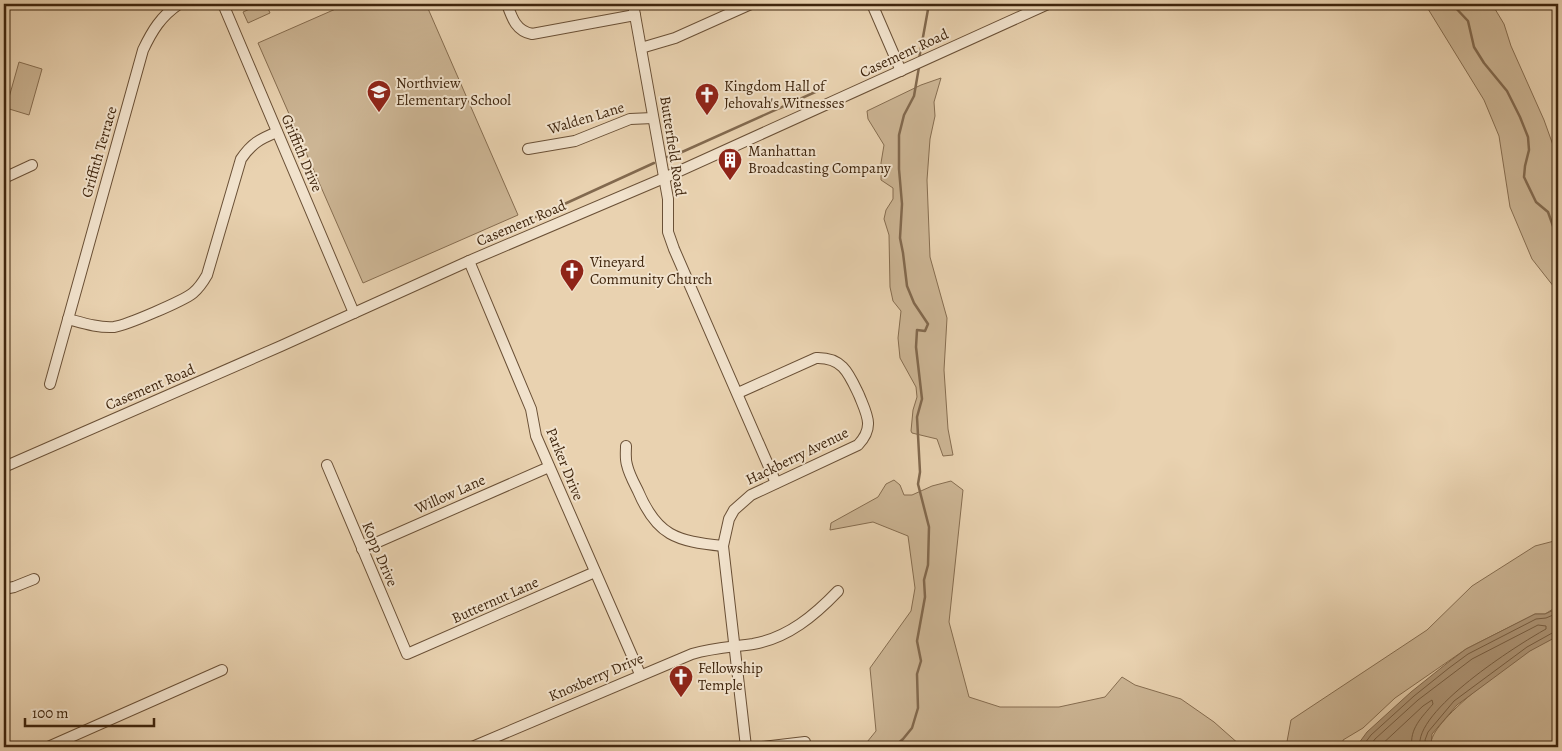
<svg xmlns="http://www.w3.org/2000/svg" width="1562" height="751" font-family="Alegreya,serif">
<style>
.green{fill:#ccb594;stroke:#866d50}
.water{fill:#af9779;stroke:#82694e}
.lines{fill:none;stroke-linecap:round;stroke-linejoin:round}
.shore{stroke:#775e43;stroke-width:1}
.stream{stroke:#82694e;stroke-width:2.5}
.minor-casing{stroke:#6a5036;stroke-width:12}
.minor{stroke:#f1e2cc;stroke-width:10}
.labels{text-anchor:middle;dominant-baseline:central;stroke-width:4;stroke-linejoin:round;paint-order:stroke}
.street-label{font-size:15px;fill:#3f250d;stroke:#f1e2cc}
.poi-label{font-size:15px;fill:#3f250d;stroke:#f1e2cc;text-anchor:start}
</style>
<rect width="100%" height="100%" fill="#e9d2b0"/>
<filter id="stains"><feTurbulence type="fractalNoise" baseFrequency=".004" numOctaves="4"/><feColorMatrix values="0 0 0 0 .2 0 0 0 0 .09 0 0 0 0 .02 0 0 0 .5 -.17"/></filter>
<radialGradient id="worn" r=".72"><stop offset=".6" stop-color="#630" stop-opacity="0"/><stop offset="1" stop-color="#630" stop-opacity=".3"/></radialGradient>
<g class="green">
<polygon points="251,4 266,4 270,13 248,23 243,12 252,8"/>
<polygon points="347,4 426,4 518,215 363,283 258,43"/>
<polygon points="1425,4 1492,4 1504,24 1511,46 1544,120 1558,159 1558,298 1554,287 1532,259 1510,207 1499,136 1484,100"/>
<polygon points="19,62 42,69 29,115 6,108"/>
<polygon points="941,78 934,102 935,116 930,139 927,180 930,257 947,318 944,370 948,429 953,455 943,456 937,439 912,433 911,431 913,410 917,397 916,387 900,358 898,338 901,311 893,301 890,287 889,235 884,219 886,210 893,199 893,188 881,180 881,163 884,145 868,119 867,111 921,85"/>
<polygon points="894,480 900,485 904,495 912,495 932,486 951,481 963,490 949,622 969,697 1000,707 1059,707 1105,697 1122,677 1135,685 1181,699 1214,722 1240,745 1241,747 863,747 876,731 870,668 911,611 915,588 908,536 873,522 830,530 831,523 878,497 886,484"/>
<polygon points="1558,540 1558,606 1545,614 1535,614 1466,649 1395,698 1363,728 1343,740 1343,747 1286,747 1291,720 1427,630 1472,586 1535,546"/>
<path d="M 1558,636 L 1558,747 L 1445,747 L 1431,745 C 1428,722 1511,662 1531,650 C 1539,645 1549,640 1558,636 Z"/>
</g>
<polygon class="water" points="1558,608 1558,636 1530,651 1457,705 1432,734 1431,745 1445,747 1356,747 1367,732 1411,692 1446,664 1466,649 1535,614 1545,614"/>
<g class="lines">
<g class="shore">
<polyline points="1362,747 1371,735 1414,696 1449,668 1468,654 1536,619 1546,618 1558,613"/>
<path d="M 1369,747 L 1375,739 L 1418,700 L 1472,659 L 1538,625 L 1546,626 L 1546,629 C 1517,645 1413,711 1420,747"/>
<path d="M 1379,747 L 1423,706 L 1432,700 L 1433,704 C 1422,717 1409,729 1412,747"/>
<polyline points="1427,747 1425,740 1428,732 1454,701 1527,647 1554,632 1558,632"/>
</g>
<g class="stream">
<polyline points="1452,4 1468,21 1474,47 1484,63 1507,91 1520,117 1528,137 1529,150 1525,166 1524,177 1536,202 1548,212 1558,240"/>
<polyline points="919,59 929,4"/>
<polyline points="667,157 682,152 822,89"/>
<polyline points="536,217 654,163"/>
<polyline points="894,747 903,739 912,728 918,708 917,674 921,661 917,641 925,597 924,580 928,565 929,527 918,484 920,472 917,417 922,399 916,347 917,330 925,331 928,324 914,303 907,286 903,253 900,238 902,204 899,169 899,135 904,115 914,96 919,67"/>
</g>
<defs>
<g id="minor">
<polyline points="223,4 354,313"/>
<path d="M 507,4 C 512,18 516,31 532,34 L 635,15"/>
<polyline points="633,4 668,199 668,232 674,249 776,483"/>
<polyline points="872,4 901,71"/>
<polyline points="4,5 6,4"/>
<polyline points="641,48 675,38 751,4"/>
<polyline points="528,149 575,141 630,119 653,118"/>
<polyline points="4,178 32,165"/>
<polyline points="469,261 531,409 536,436 640,674"/>
<path d="M 68,319 C 83,323 98,328 114,327 C 127,325 183,301 193,293 C 199,288 203,282 207,275 L 241,159 C 252,143 260,139 277,132"/>
<path d="M 50,384 L 143,50 C 152,31 161,16 179,4"/>
<path d="M 738,393 L 816,358 C 843,357 849,374 859,395 C 867,415 875,427 858,445 L 751,495 L 734,510 L 729,519 L 723,546 L 746,747"/>
<path d="M 626,446 C 626,452 625,459 627,465 C 629,474 634,483 638,491 C 657,536 676,541 723,546"/>
<polyline points="327,465 407,654 595,572"/>
<polyline points="4,467 281,346 469,261 664,178 1048,4"/>
<polyline points="362,549 549,467"/>
<polyline points="4,589 14,587 34,579"/>
<polyline points="48,747 222,670"/>
<path d="M 472,747 L 692,654 C 712,648 732,647 753,644 C 788,638 815,615 838,591"/>
<polyline points="762,747 805,742"/>
</g>
</defs>
<use href="#minor" class="minor-casing"/>
<use href="#minor" class="minor"/>
</g>
<defs>
<symbol id="school-pin" viewBox="-11 -11 22 30"><path d="M0 17L-7.5 6A9.5 9.5 0 1 1 7.5 6Z" fill="#8f2418" stroke="#f1e2cc"/><path d="M0-5L7-2L0 1L-7-2ZM-4 1L0 2.5L4 1V4Q0 6-4 4Z" fill="#fff"/></symbol>
<symbol id="church-pin" viewBox="-11 -11 22 30"><path d="M0 17L-7.5 6A9.5 9.5 0 1 1 7.5 6Z" fill="#8f2418" stroke="#f1e2cc"/><path d="M-1.2-6h2.4v3.5h3.3v2.4h-3.3V6h-2.4V-.1h-3.3v-2.4h3.3Z" fill="#fff"/></symbol>
<symbol id="building-pin" viewBox="-11 -11 22 30"><path d="M0 17L-7.5 6A9.5 9.5 0 1 1 7.5 6Z" fill="#8f2418" stroke="#f1e2cc"/><path d="M-4-6H4V6H1V3H-1V6H-4ZM-2.5-4.3h1.7v1.8h-1.7ZM.8-4.3h1.7v1.8H.8ZM-2.5-1h1.7V.8h-1.7ZM.8-1h1.7V.8H.8Z" fill="#fff"/></symbol>
</defs>
<g fill-rule="evenodd">
<use href="#school-pin" x="365" y="78" width="28" height="38"/>
<use href="#church-pin" x="693" y="81" width="28" height="38"/>
<use href="#building-pin" x="716" y="146" width="28" height="38"/>
<use href="#church-pin" x="558" y="257" width="28" height="38"/>
<use href="#church-pin" x="667" y="663" width="28" height="38"/>
</g>
<g class="labels">
<g class="street-label">
<text transform="translate(904 53) rotate(-25)">Casement Road</text>
<text transform="translate(586 118) rotate(-17)">Walden Lane</text>
<text transform="translate(673 146) rotate(81)">Butterfield Road</text>
<text transform="translate(99 152) rotate(-74)">Griffith Terrace</text>
<text transform="translate(302 153) rotate(67)">Griffith Drive</text>
<text transform="translate(521 223) rotate(-23)">Casement Road</text>
<text transform="translate(150 387) rotate(-23)">Casement Road</text>
<text transform="translate(797 456) rotate(-26)">Hackberry Avenue</text>
<text transform="translate(565 464) rotate(68)">Parker Drive</text>
<text transform="translate(450 494) rotate(-24)">Willow Lane</text>
<text transform="translate(380 554) rotate(67)">Kopp Drive</text>
<text transform="translate(495 600) rotate(-24)">Butternut Lane</text>
<text transform="translate(596 677) rotate(-23)">Knoxberry Drive</text>
</g>
<g class="poi-label">
<text x="396" y="83">Northview<tspan x="396" dy="17">Elementary School</tspan></text>
<text x="724" y="86">Kingdom Hall of<tspan x="724" dy="17">Jehovah's Witnesses</tspan></text>
<text x="748" y="151">Manhattan<tspan x="748" dy="17">Broadcasting Company</tspan></text>
<text x="590" y="262">Vineyard<tspan x="590" dy="17">Community Church</tspan></text>
<text x="698" y="668">Fellowship<tspan x="698" dy="17">Temple</tspan></text>
</g>
</g>
<rect width="1562" height="751" fill="none" stroke="#e9d2b0" stroke-width="20"/>
<rect x="5" y="5" width="1552" height="741" fill="none" stroke="#3f250d" stroke-width="2.5"/>
<rect x="10" y="10" width="1542" height="731" fill="none" stroke="#3f250d"/>
<path d="M25 718v8h129v-8" fill="none" stroke="#3f250d" stroke-width="2.5"/>
<text x="32" y="718" font-size="15" fill="#3f250d" stroke="#f1e2cc" stroke-width="4" paint-order="stroke">100 m</text>
<rect width="100%" height="100%" filter="url(#stains)"/>
<rect width="100%" height="100%" fill="url(#worn)"/>
</svg>
